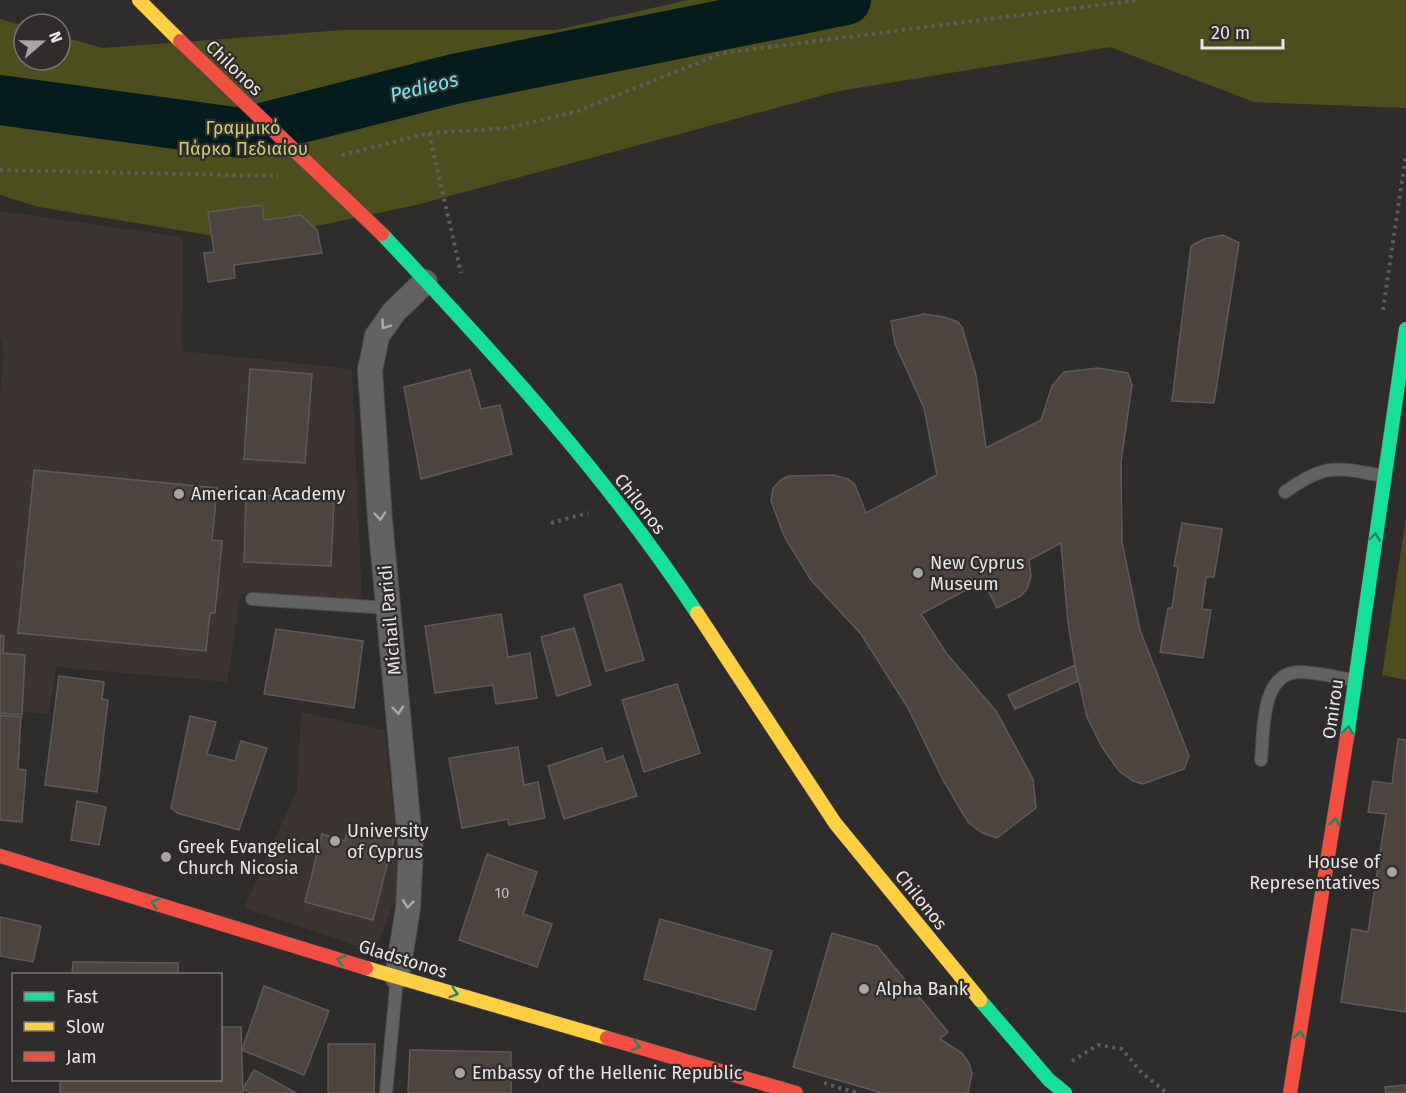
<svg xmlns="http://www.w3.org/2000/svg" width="1406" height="1093" font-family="'Fira Sans',sans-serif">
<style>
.built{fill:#3c3430}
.green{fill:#4d4e1e}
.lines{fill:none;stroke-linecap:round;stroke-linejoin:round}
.river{stroke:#051c1e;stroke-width:50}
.building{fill:#4e443f;stroke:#5c5b5b;stroke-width:1.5}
.lane-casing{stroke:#4d4b4b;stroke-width:14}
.street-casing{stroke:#4d4b4b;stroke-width:26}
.fast-casing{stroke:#4d4b4b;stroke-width:15}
.slow-casing{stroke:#4d4b4b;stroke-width:15}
.jam-casing{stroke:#4d4b4b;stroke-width:15}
.path{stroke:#5e5d5c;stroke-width:4;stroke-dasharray:3 4.5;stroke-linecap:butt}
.lane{stroke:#636262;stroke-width:12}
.street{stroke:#636262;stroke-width:24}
.fast{stroke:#16e098;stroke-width:14}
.slow{stroke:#ffcf43;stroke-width:14}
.jam{stroke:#f24e42;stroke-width:14}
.jam-bridge-casing{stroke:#4d4b4b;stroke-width:15;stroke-linecap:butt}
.jam-bridge{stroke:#f24e42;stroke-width:14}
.oneway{stroke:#acaaaa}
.oneway2{stroke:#228662}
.poi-dot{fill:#a6a5a4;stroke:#2f2c2b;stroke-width:2}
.labels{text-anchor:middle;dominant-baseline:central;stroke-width:4.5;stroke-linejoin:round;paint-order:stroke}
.number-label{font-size:15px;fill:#c1bdbc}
.street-label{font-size:18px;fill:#e7e5e5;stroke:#2f2c2b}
.park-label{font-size:18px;fill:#cbce75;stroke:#2f2c2b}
.poi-label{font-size:18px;fill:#e7e5e5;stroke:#2f2c2b;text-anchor:start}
.water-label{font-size:20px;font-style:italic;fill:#6ae7f4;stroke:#2f2c2b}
</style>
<rect width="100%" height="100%" fill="#2e2d2c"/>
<g class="built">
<polygon points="0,211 183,237 182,351 352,369 362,603 241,594 227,682 56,667 49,714 0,711 0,395 4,351 0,336"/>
<polygon points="301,712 384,730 402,881 375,952 244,908 297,790"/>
</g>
<g class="green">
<polygon points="688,0 1406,0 1406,108 1254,102 1110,47 839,91 416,205 244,241 39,207 0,195 0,19 24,26 24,60 60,60 60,36 103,48 343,30 556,30"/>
<polygon points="1406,517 1406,680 1382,675"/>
</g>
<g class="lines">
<polyline class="river" points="0,100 242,133 454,79 846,0"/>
</g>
<g class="building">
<polygon points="262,205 264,220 301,215 317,230 322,253 234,265 235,278 208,282 204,253 214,252 208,212"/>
<polygon points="1223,235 1239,243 1214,403 1172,401 1191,246 1204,239"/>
<polygon points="924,314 944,317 958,322 962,327 976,375 986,448 1041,420 1052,386 1064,372 1098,368 1128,373 1132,385 1121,462 1122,542 1140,630 1189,756 1184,769 1143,784 1133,781 1119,771 1102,747 1087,717 1075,665 1068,623 1061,543 1029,560 1031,576 1027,589 1021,596 997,608 983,581 921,614 947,654 996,711 1033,779 1036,808 997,838 982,833 968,822 944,782 908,708 861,634 811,580 784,536 771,501 773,488 782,479 789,476 833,475 848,479 855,485 866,513 937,475 924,408 895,344 891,321"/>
<polygon points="250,369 312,374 305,463 244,459"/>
<polygon points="470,370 481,409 500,405 512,454 421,479 404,387"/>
<polygon points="34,470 217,488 212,540 222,541 215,613 210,613 206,651 18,633"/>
<polygon points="246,495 334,498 331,566 244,562"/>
<polygon points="1182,523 1222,529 1214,577 1206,577 1202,609 1211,610 1203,658 1160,652 1168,608 1172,608 1178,567 1174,566"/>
<polygon points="621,584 644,660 606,671 584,595"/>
<polygon points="501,614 508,657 530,653 537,698 496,704 493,685 435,693 425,626"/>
<polygon points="574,628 591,685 557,696 541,637"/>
<polygon points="276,629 363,641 354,708 264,694"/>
<polygon points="0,635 4,636 3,653 25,655 22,715 0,713"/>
<polygon points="1075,665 1078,681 1015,709 1008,695"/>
<polygon points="59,676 104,682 102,699 108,700 97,792 45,785"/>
<polygon points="677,684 700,753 644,772 622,700"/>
<polygon points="0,715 21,717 18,769 26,770 22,822 0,820"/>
<polygon points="190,716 216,722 207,754 235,761 241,741 267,748 239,830 177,813 171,808"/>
<polygon points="1398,739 1406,740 1406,1012 1341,1002 1352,929 1368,932 1386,814 1368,812 1373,781 1392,784"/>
<polygon points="518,747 524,785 538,782 545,818 509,825 508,819 462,828 449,758"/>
<polygon points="602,748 606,762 623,756 637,796 564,819 548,766"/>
<polygon points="77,801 106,807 99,845 71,840"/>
<polygon points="367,831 394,838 373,920 305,902 322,834 345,841 347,832 366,837"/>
<polygon points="487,854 537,872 523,914 552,924 537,967 459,940"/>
<polygon points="0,917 41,926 33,962 0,956"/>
<polygon points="660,919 772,951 755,1010 644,979"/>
<polygon points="832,933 877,946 948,1032 940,1039 962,1053 969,1063 972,1073 968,1093 882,1093 793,1067"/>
<polygon points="73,962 178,963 178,974 72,974"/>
<polygon points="264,986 329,1011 304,1075 242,1050"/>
<polygon points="220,1027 241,1027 243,1093 60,1093 60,1080 220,1080"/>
<polygon points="328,1044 375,1044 374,1093 328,1093"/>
<polygon points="410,1050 511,1052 511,1093 408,1093"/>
<polygon points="254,1070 296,1093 251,1093 243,1089"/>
<polygon points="1406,1085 1406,1093 1386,1093 1385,1087"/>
</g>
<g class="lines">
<defs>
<g id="lane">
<path d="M 1285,492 C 1325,463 1337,467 1383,476"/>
<polyline points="252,599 388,608"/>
<path d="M 1261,760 C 1264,731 1260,670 1302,672 C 1319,673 1336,677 1353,680"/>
<polyline points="386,1093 397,978"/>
</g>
<polyline id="street" points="397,977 408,908 411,852 380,520 370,370 377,336 394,312 425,282"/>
<g id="fast">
<path d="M 382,234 C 495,354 606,475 697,613"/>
<polyline points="1347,737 1406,329"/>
<polyline points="980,1000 1049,1080 1065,1093"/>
</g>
<g id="slow">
<polyline points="139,0 180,41"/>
<polyline points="697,613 835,823 980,1000"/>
<polyline points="366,968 607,1038"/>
</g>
<g id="jam">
<polyline points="0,856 366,968"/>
<polyline points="607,1038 796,1093"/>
<polyline points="1290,1093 1347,737"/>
</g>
</defs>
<use href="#lane" class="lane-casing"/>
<use href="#street" class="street-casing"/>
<use href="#fast" class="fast-casing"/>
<use href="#slow" class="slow-casing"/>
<use href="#jam" class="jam-casing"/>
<g class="path">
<polyline points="429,133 461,273"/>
<polyline points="342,155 429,133 508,128 578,111 722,53 1139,0"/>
<polyline points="0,170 278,176"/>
<polyline points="1383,310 1406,154"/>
<polyline points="551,523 588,513"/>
<polyline points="1072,1061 1098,1045 1122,1049 1142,1073 1167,1093"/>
<polyline points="824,1083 857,1093"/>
</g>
<use href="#lane" class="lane"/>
<use href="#street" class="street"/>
<use href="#fast" class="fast"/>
<use href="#slow" class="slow"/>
<use href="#jam" class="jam"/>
<defs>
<polyline id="jam-bridge" points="180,41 382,234"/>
</defs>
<use href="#jam-bridge" class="jam-bridge-casing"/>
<use href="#jam-bridge" class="jam-bridge"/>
</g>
<defs><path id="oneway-chevron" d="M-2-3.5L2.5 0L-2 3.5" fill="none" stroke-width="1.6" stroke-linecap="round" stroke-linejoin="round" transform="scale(1.5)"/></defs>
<g class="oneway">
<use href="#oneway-chevron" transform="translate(385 325) rotate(126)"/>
<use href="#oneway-chevron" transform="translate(380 516) rotate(85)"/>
<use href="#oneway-chevron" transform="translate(398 710) rotate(85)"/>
<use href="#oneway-chevron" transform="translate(408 904) rotate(97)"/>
</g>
<g class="oneway2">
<use href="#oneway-chevron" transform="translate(1375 537) rotate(-82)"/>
<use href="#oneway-chevron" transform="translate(1348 730) rotate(-82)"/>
<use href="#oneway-chevron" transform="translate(1335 822) rotate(-81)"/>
<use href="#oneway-chevron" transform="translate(155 903) rotate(-163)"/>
<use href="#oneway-chevron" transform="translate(341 960) rotate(-163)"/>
<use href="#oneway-chevron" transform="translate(454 993) rotate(16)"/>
<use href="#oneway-chevron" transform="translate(1300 1035) rotate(-81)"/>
<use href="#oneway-chevron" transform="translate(636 1046) rotate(16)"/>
</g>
<g class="poi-dot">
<circle cx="179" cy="494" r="6"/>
<circle cx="918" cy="573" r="6"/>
<circle cx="335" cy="841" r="6"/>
<circle cx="166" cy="857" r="6"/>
<circle cx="1392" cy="872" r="6"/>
<circle cx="864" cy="989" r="6"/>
<circle cx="460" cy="1073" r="6"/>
</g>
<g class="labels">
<g class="number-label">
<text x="502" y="893">10</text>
</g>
<g class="street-label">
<text transform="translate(234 68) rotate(44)">Chilonos</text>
<text transform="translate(640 504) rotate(52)">Chilonos</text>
<text transform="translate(390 620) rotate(-95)">Michail Paridi</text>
<text transform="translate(1333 709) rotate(-82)">Omirou</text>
<text transform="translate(921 900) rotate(51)">Chilonos</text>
<text transform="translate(403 959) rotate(17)">Gladstonos</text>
</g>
<g class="park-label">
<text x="243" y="128">Γραμμικό<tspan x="243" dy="21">Πάρκο Πεδιαίου</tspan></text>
</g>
<g class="poi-label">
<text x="191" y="494">American Academy</text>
<text x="930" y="563">New Cyprus<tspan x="930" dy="21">Museum</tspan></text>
<text x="347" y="831">University<tspan x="347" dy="21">of Cyprus</tspan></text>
<text x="178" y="847">Greek Evangelical<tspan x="178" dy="21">Church Nicosia</tspan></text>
<text x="1380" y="862" text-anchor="end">House of<tspan x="1380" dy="21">Representatives</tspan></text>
<text x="876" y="989">Alpha Bank</text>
<text x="472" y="1073">Embassy of the Hellenic Republic</text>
</g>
<g class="water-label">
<text transform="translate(424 87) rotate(-14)">Pedieos</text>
</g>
</g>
<rect x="12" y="973" width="210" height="108" fill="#2f2c2b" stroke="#797675" stroke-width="1.5"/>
<rect x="24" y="992" width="30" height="9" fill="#16e098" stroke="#797675" stroke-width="1.5"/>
<text x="66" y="1003" font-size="18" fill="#e7e5e5">Fast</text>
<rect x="24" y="1022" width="30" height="9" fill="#ffcf43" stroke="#797675" stroke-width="1.5"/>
<text x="66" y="1033" font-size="18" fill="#e7e5e5">Slow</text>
<rect x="24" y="1052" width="30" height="9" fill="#f24e42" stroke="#797675" stroke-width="1.5"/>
<text x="66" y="1063" font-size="18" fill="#e7e5e5">Jam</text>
<g transform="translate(42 42) rotate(70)"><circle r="28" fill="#2f2c2b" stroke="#797675" stroke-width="1.5"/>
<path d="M0-4.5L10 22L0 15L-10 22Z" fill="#a6a5a4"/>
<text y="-9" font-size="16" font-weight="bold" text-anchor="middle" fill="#e7e5e5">N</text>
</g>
<path d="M1202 39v9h81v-9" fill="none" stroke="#e7e5e5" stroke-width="3"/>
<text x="1211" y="39" font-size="18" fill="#e7e5e5" stroke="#2f2c2b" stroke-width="4.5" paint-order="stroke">20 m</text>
</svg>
